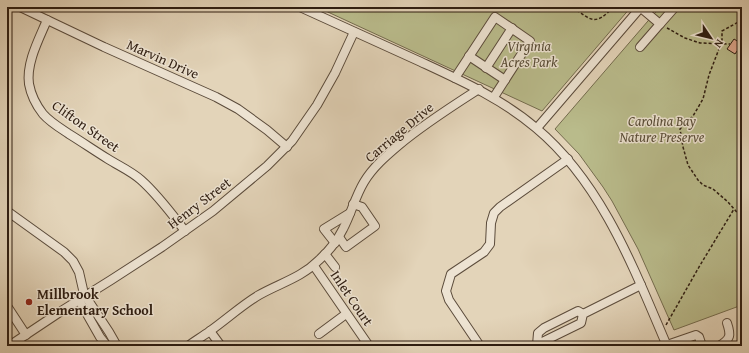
<svg xmlns="http://www.w3.org/2000/svg" width="749" height="353" font-family="'Gentium Book Plus',serif">
<style>
.green{fill:#b9bb8b;stroke:#746c4e}
.building{fill:#e0a88d;stroke:#2e1d11}
.lines{fill:none;stroke-linecap:round;stroke-linejoin:round}
.minor-casing{stroke:#5b4b3b;stroke-width:10}
.path{stroke:#2e1d11;stroke-width:1.5;stroke-dasharray:3 2;stroke-linecap:butt}
.minor{stroke:#ede3d2;stroke-width:8}
.poi-dot{fill:#8f2418;stroke:#ede3d2;stroke-width:1.5}
.labels{text-anchor:middle;dominant-baseline:central;stroke-width:3;stroke-linejoin:round;paint-order:stroke}
.park-label{font-size:14px;font-style:italic;fill:#584c36;stroke:#ede3d2}
.street-label{font-size:14px;fill:#2e1d11;stroke:#ede3d2}
.poi-label{font-size:14px;font-weight:bold;fill:#2e1d11;stroke:#ede3d2;text-anchor:start}
</style>
<rect width="100%" height="100%" fill="#e3d4b9"/>
<filter id="stains"><feTurbulence type="fractalNoise" baseFrequency=".005" numOctaves="4"/><feColorMatrix values="0 0 0 0 .2 0 0 0 0 .09 0 0 0 0 .02 0 0 0 .5 -.17"/></filter>
<radialGradient id="worn" r=".72"><stop offset=".6" stop-color="#630" stop-opacity="0"/><stop offset="1" stop-color="#630" stop-opacity=".3"/></radialGradient>
<g class="green">
<polygon points="317,7 631,7 542,111"/>
<polygon points="660,7 742,7 742,305 674,330 638,249 612,201 603,187 579,154 555,129"/>
</g>
<polygon class="building" points="734,39 742,44 735,54 727,49"/>
<g class="lines">
<defs>
<g id="minor">
<polyline points="20,7 104,47 216,97 238,109 267,130 287,147"/>
<path d="M 300,7 C 341,26 381,44 421,62 C 462,81 502,99 536,128 C 602,183 634,269 667,346"/>
<polyline points="641,8 660,24 675,7"/>
<path d="M 47,20 C 39,39 26,63 29,84 C 31,95 36,105 43,114 C 50,122 60,128 69,134 C 82,142 95,151 108,159 C 119,166 131,171 141,180 C 158,195 171,213 185,231"/>
<polyline points="640,47 660,24"/>
<polyline points="469,56 505,80"/>
<polyline points="486,68 512,28"/>
<polyline points="455,78 495,17 530,41 494,97"/>
<polyline points="537,128 641,7"/>
<polyline points="7,211 64,252 73,261 79,272 84,294 109,332 117,346"/>
<polyline points="339,237 346,247 375,226 362,207 353,204"/>
<polyline points="335,243 324,229 350,213"/>
<polyline points="325,254 335,267"/>
<polyline points="314,266 369,346"/>
<polyline points="79,300 100,337 107,346"/>
<polyline points="7,306 26,335"/>
<polyline points="210,331 221,346"/>
<polyline points="319,334 346,314"/>
<polyline points="537,345 538,333 544,328 578,311 583,314"/>
<polyline points="667,345 696,335 699,337 702,346"/>
<polyline points="9,346 63,310 111,280 162,247 213,211 267,166 292,141 317,105 335,73 354,32"/>
<path d="M 188,346 C 195,341 203,336 210,331 C 227,319 242,305 259,295 C 280,283 301,278 319,260 C 329,251 337,241 343,229 C 351,214 355,197 364,182 C 373,167 386,156 399,145 C 424,124 451,107 479,89"/>
<polyline points="480,346 449,300 446,291 451,274 484,252 490,244 491,223 494,213 500,207 568,159"/>
<polyline points="534,346 581,323 583,314 641,285"/>
<path d="M 719,346 C 731,339 731,335 727,323"/>
</g>
</defs>
<use href="#minor" class="minor-casing"/>
<g class="path">
<path d="M 573,7 C 591,21 596,26 613,7"/>
<polyline points="742,20 722,31 722,41 709,75 703,99 693,116 680,129 683,147 688,165 698,180 703,185 713,189 728,202 742,218"/>
<polyline points="667,28 685,38 700,43 730,44"/>
<polyline points="666,325 699,267 734,209"/>
</g>
<use href="#minor" class="minor"/>
</g>
<circle class="poi-dot" cx="29" cy="302" r="4"/>
<g class="labels">
<g class="park-label">
<text x="529" y="46">Virginia<tspan x="529" dy="16">Acres Park</tspan></text>
<text x="662" y="121">Carolina Bay<tspan x="662" dy="16">Nature Preserve</tspan></text>
</g>
<g class="street-label">
<text transform="translate(163 59) rotate(24)">Marvin Drive</text>
<text transform="translate(86 126) rotate(35)">Clifton Street</text>
<text transform="translate(399 132) rotate(-40)">Carriage Drive</text>
<text transform="translate(199 203) rotate(-37)">Henry Street</text>
<text transform="translate(352 298) rotate(56)">Inlet Court</text>
</g>
<g class="poi-label">
<text x="37" y="294">Millbrook<tspan x="37" dy="16">Elementary School</tspan></text>
</g>
</g>
<rect width="749" height="353" fill="none" stroke="#e3d4b9" stroke-width="24"/>
<rect x="8" y="8" width="733" height="337" fill="none" stroke="#2e1d11" stroke-width="2"/>
<rect x="12" y="12" width="725" height="329" fill="none" stroke="#2e1d11"/>
<g transform="translate(711 38) rotate(125)" stroke="#ede3d2" stroke-width="3" paint-order="stroke">
<path d="M0-3L7 15L0 10L-7 15Z" fill="#2e1d11"/>
<text y="-6" font-size="11" font-weight="bold" text-anchor="middle" fill="#2e1d11">N</text>
</g>
<rect width="100%" height="100%" filter="url(#stains)"/>
<rect width="100%" height="100%" fill="url(#worn)"/>
</svg>
